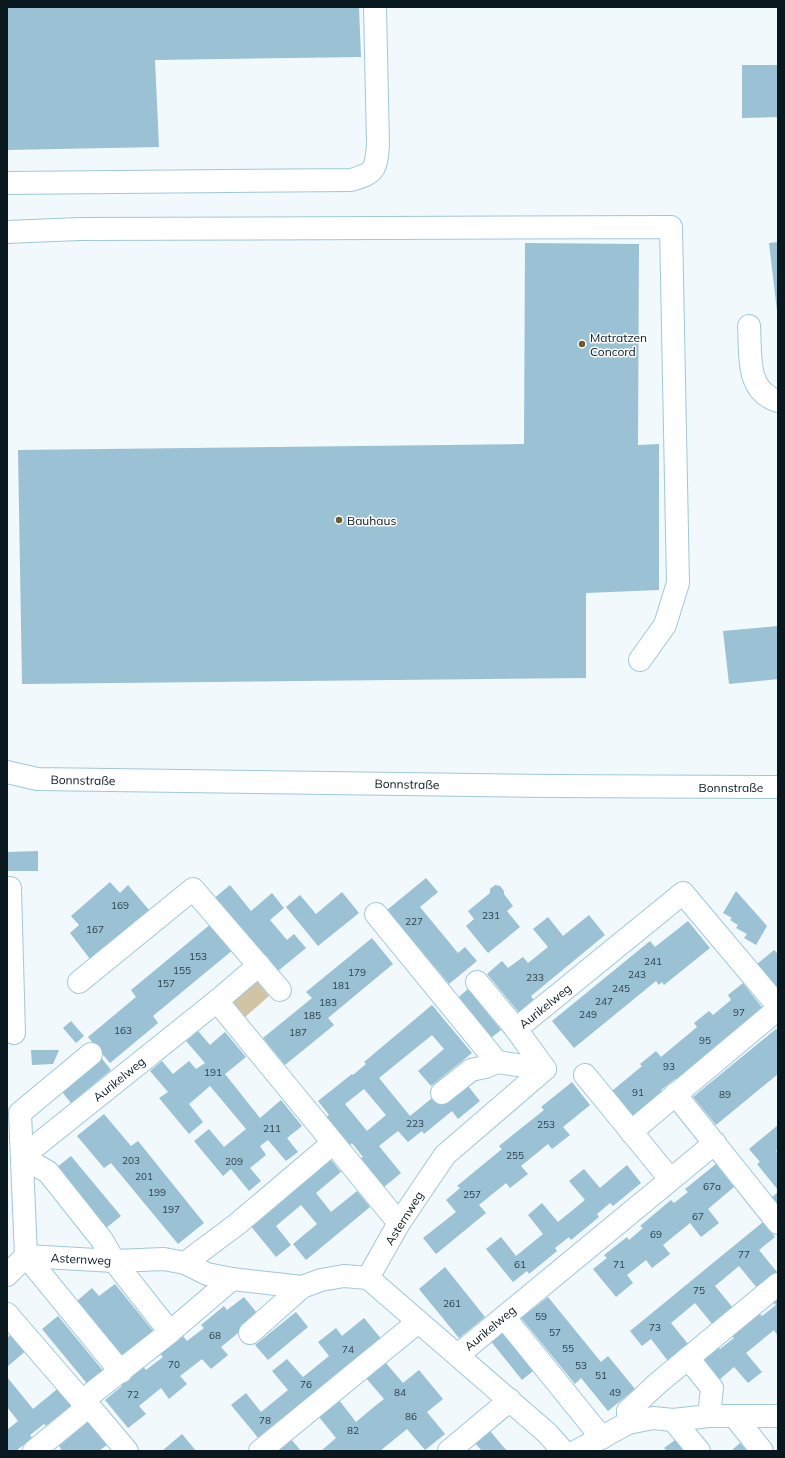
<svg xmlns="http://www.w3.org/2000/svg" width="785" height="1458" font-family="Mulish,sans-serif">
<style>
.green{fill:#d1c4a4}
.building{fill:#9ac1d4;fill-rule:evenodd}
.lines{fill:none;stroke-linecap:round;stroke-linejoin:round}
.minor-casing{stroke:#a0c7db;stroke-width:24}
.major-casing{stroke:#a0c7db;stroke-width:24}
.minor{stroke:#fff;stroke-width:22}
.major{stroke:#fff;stroke-width:22}
.poi-dot{fill:#6f5c2a;stroke:#fff;stroke-width:1.5}
.labels{text-anchor:middle;dominant-baseline:central;stroke-width:3;stroke-linejoin:round;paint-order:stroke}
.number-label{font-size:10px;fill:#2d424c}
.poi-label{font-size:12px;fill:#09181f;stroke:#fff;text-anchor:start}
.street-label{font-size:12px;fill:#09181f;stroke:#fff}
</style>
<rect width="100%" height="100%" fill="#f1f9fd"/>
<polygon class="green" points="252,975 269,996 237,1024 219,1003"/>
<g class="building">
<polygon points="7,7 359,7 361,57 155,60 159,147 7,150"/>
<polygon points="742,65 778,65 778,117 742,118"/>
<polygon points="778,242 778,311 777,311 769,243"/>
<polygon points="525,243 639,244 638,445 659,444 659,590 586,593 586,678 22,684 18,450 524,444"/>
<polygon points="778,626 778,679 729,684 723,631"/>
<polygon points="38,851 38,871 7,871 7,852"/>
<polygon points="426,878 438,892 420,907 458,953 465,947 477,961 449,984 387,910"/>
<polygon points="110,882 120,893 128,885 149,910 90,959 70,933 79,925 71,916"/>
<polygon points="230,885 251,911 272,893 284,908 270,920 287,940 294,934 306,948 278,971 249,937 248,937 212,900"/>
<polygon points="495,885 500,886 504,891 504,894 513,906 507,911 520,927 488,953 466,926 474,919 468,911 490,893 490,889"/>
<polygon points="736,891 767,926 756,945 744,938 747,934 736,928 738,925 730,920 732,918 723,913"/>
<polygon points="342,892 359,913 318,946 286,907 300,895 316,914"/>
<polygon points="589,915 605,935 531,996 535,1002 520,1014 487,974 502,961 508,968 523,957 528,963 548,947 533,929 548,917 563,936"/>
<polygon points="688,921 710,948 664,985 662,982 659,985 656,981 574,1048 552,1021 650,941 655,947"/>
<polygon points="212,923 234,949 153,1016 158,1023 110,1063 88,1037 136,997 131,990"/>
<polygon points="372,938 393,964 328,1018 334,1025 285,1065 263,1038 312,998 306,992"/>
<polygon points="774,950 778,954 778,989 757,964"/>
<polygon points="743,983 764,1010 677,1082 675,1079 661,1090 664,1094 634,1118 612,1091 642,1066 640,1064 656,1051 661,1057 697,1027 694,1023 709,1011 713,1015 731,1000 728,995"/>
<polygon points="468,989 501,1030 487,1041 454,1001"/>
<path d="M 432,1005 L 472,1053 L 431,1086 L 418,1071 L 444,1049 L 432,1035 L 379,1078 L 410,1116 L 437,1094 L 446,1104 L 468,1086 L 480,1101 L 458,1119 L 452,1111 L 424,1134 L 422,1131 L 408,1142 L 398,1131 L 379,1146 L 401,1173 L 384,1187 L 361,1158 L 363,1157 L 352,1143 L 350,1145 L 326,1117 L 329,1115 L 318,1101 L 352,1074 L 353,1075 L 366,1064 L 364,1062 ZM 364,1089 L 386,1115 L 367,1131 L 345,1104 Z"/>
<polygon points="71,1021 84,1036 76,1043 63,1028"/>
<polygon points="776,1029 778,1031 778,1074 716,1125 693,1097"/>
<polygon points="198,1031 210,1045 225,1032 246,1057 225,1074 260,1118 281,1100 302,1126 287,1138 298,1152 286,1161 268,1140 260,1146 266,1155 250,1168 261,1181 249,1191 231,1169 223,1176 194,1141 209,1129 224,1147 246,1129 210,1086 189,1104 203,1122 189,1134 159,1098 168,1092 150,1071 162,1061 173,1074 189,1061 196,1069 205,1063 186,1041"/>
<polygon points="31,1050 59,1050 53,1064 32,1065"/>
<polygon points="99,1055 111,1070 71,1103 59,1088"/>
<polygon points="572,1082 590,1105 563,1127 570,1135 552,1149 548,1144 521,1166 528,1174 510,1188 506,1183 479,1205 486,1213 436,1254 423,1238 456,1212 446,1200 460,1188 457,1186 502,1149 499,1146 544,1110 541,1107"/>
<polygon points="104,1114 131,1146 138,1141 204,1223 178,1244 111,1163 104,1168 77,1136"/>
<polygon points="778,1125 778,1149 776,1151 778,1154 778,1190 757,1164 760,1162 749,1149"/>
<polygon points="327,1155 341,1172 316,1193 331,1212 357,1191 370,1207 306,1260 293,1244 317,1224 301,1205 276,1226 291,1245 276,1257 249,1224"/>
<polygon points="71,1156 121,1216 106,1228 56,1168"/>
<polygon points="716,1164 734,1187 708,1209 719,1223 701,1237 690,1223 663,1245 670,1254 652,1268 646,1260 627,1275 633,1283 616,1297 593,1269 607,1258 604,1255 627,1237 629,1240 643,1228 640,1226 671,1200 674,1203 688,1192 685,1189"/>
<polygon points="627,1165 641,1183 613,1206 610,1203 597,1214 599,1217 571,1240 569,1237 555,1248 557,1251 529,1274 527,1271 513,1282 486,1249 501,1237 516,1256 543,1234 528,1215 542,1203 558,1222 585,1200 569,1181 584,1169 600,1188"/>
<polygon points="778,1192 778,1207 771,1198"/>
<polygon points="763,1222 775,1237 759,1250 777,1272 757,1288 739,1266 715,1286 733,1308 713,1325 695,1303 671,1323 688,1344 668,1361 651,1339 642,1346 630,1331"/>
<polygon points="445,1267 485,1317 459,1338 419,1289"/>
<polygon points="115,1284 154,1332 123,1358 77,1301 92,1288 99,1296"/>
<polygon points="244,1297 257,1313 240,1326 243,1329 221,1347 228,1355 211,1369 202,1359 180,1376 187,1384 169,1399 161,1388 139,1406 146,1414 128,1428 105,1400 122,1386 119,1383 142,1365 146,1370 163,1357 160,1354 183,1336 187,1341 204,1328 201,1325 224,1306 227,1310"/>
<polygon points="548,1297 601,1362 608,1356 635,1389 608,1411 581,1378 575,1384 521,1318"/>
<polygon points="778,1298 778,1336 774,1330 746,1353 762,1372 748,1383 734,1367 719,1380 699,1356 714,1343 720,1349 734,1338 732,1336 759,1313 762,1316 776,1305 773,1302"/>
<polygon points="296,1312 308,1327 268,1360 255,1345"/>
<polygon points="58,1316 105,1373 89,1386 42,1329"/>
<polygon points="364,1318 383,1341 360,1359 358,1357 341,1370 343,1373 315,1396 313,1393 300,1404 302,1407 259,1439 231,1405 246,1393 261,1412 288,1390 272,1371 287,1359 303,1377 329,1356 318,1342 336,1328 342,1336"/>
<polygon points="505,1326 538,1367 522,1380 489,1339"/>
<polygon points="15,1331 29,1348 7,1367 7,1338"/>
<polygon points="385,1362 403,1383 419,1370 443,1399 427,1412 445,1434 425,1450 407,1429 380,1451 321,1451 336,1438 319,1417 339,1400 356,1422 375,1406 384,1399 366,1378"/>
<polygon points="7,1377 33,1409 61,1386 74,1403 46,1426 44,1424 30,1435 32,1438 16,1451 7,1451 7,1430 18,1421 7,1407"/>
<polygon points="89,1421 108,1444 99,1451 59,1451 61,1449 59,1446"/>
<polygon points="490,1431 507,1451 482,1451 475,1443"/>
<polygon points="182,1434 196,1451 162,1451"/>
<polygon points="291,1439 301,1451 277,1451"/>
<polygon points="675,1440 684,1451 667,1451 664,1448"/>
<polygon points="740,1443 747,1451 731,1451"/>
</g>
<g class="lines">
<defs>
<g id="minor">
<path d="M 7,183 L 351,180 C 375,173 376,170 378,145 L 375,7"/>
<polyline points="7,232 79,229 671,227 678,583 665,625 640,660"/>
<path d="M 749,326 C 751,354 745,391 778,401"/>
<polyline points="7,888 10,888 14,1033"/>
<polyline points="376,914 497,1062 545,1069 516,1029 477,982"/>
<polyline points="79,982 193,889 280,990"/>
<polyline points="217,1001 399,1223"/>
<polyline points="516,1029 683,893 778,1006"/>
<polyline points="91,1054 20,1113 26,1256 121,1372"/>
<polyline points="585,1075 670,1179"/>
<polyline points="442,1093 471,1070 485,1067 497,1062"/>
<polyline points="675,1094 778,1223"/>
<polyline points="631,1132 778,1009"/>
<polyline points="185,1263 236,1225 333,1143"/>
<polyline points="7,1275 26,1256 114,1261 164,1259 185,1263 207,1274 232,1279 302,1287 321,1280 344,1276 368,1278"/>
<polyline points="368,1278 399,1223 445,1155 545,1069"/>
<polyline points="368,1278 547,1433 563,1451"/>
<polyline points="7,1314 82,1401 89,1406 127,1451"/>
<polyline points="504,1317 602,1438"/>
<polyline points="170,1332 114,1261 102,1240 48,1172 22,1157 217,1001 259,965"/>
<polyline points="250,1333 302,1287"/>
<polyline points="458,1355 715,1143"/>
<polyline points="688,1358 712,1388 709,1416"/>
<polyline points="82,1401 170,1332 232,1279"/>
<polyline points="735,1417 762,1451"/>
<polyline points="673,1420 699,1451"/>
<polyline points="628,1423 628,1411 658,1383 778,1284"/>
<polyline points="34,1451 89,1406"/>
<polyline points="260,1451 418,1322"/>
<polyline points="449,1451 510,1400"/>
<polyline points="577,1451 628,1423 653,1418 673,1420 709,1416 778,1416"/>
</g>
<polyline id="major" points="7,772 37,779 549,786 778,787"/>
</defs>
<use href="#minor" class="minor-casing"/>
<use href="#major" class="major-casing"/>
<use href="#minor" class="minor"/>
<use href="#major" class="major"/>
</g>
<g class="poi-dot">
<circle cx="582" cy="344" r="4"/>
<circle cx="339" cy="520" r="4"/>
</g>
<g class="labels">
<g class="number-label">
<text x="120" y="905">169</text>
<text x="491" y="915">231</text>
<text x="414" y="921">227</text>
<text x="95" y="929">167</text>
<text x="198" y="956">153</text>
<text x="653" y="961">241</text>
<text x="182" y="970">155</text>
<text x="357" y="972">179</text>
<text x="637" y="974">243</text>
<text x="535" y="977">233</text>
<text x="166" y="983">157</text>
<text x="341" y="985">181</text>
<text x="621" y="988">245</text>
<text x="604" y="1001">247</text>
<text x="328" y="1002">183</text>
<text x="739" y="1012">97</text>
<text x="588" y="1014">249</text>
<text x="312" y="1015">185</text>
<text x="123" y="1030">163</text>
<text x="298" y="1032">187</text>
<text x="705" y="1040">95</text>
<text x="669" y="1066">93</text>
<text x="213" y="1072">191</text>
<text x="638" y="1092">91</text>
<text x="725" y="1094">89</text>
<text x="415" y="1123">223</text>
<text x="546" y="1124">253</text>
<text x="272" y="1128">211</text>
<text x="515" y="1155">255</text>
<text x="131" y="1160">203</text>
<text x="234" y="1161">209</text>
<text x="144" y="1176">201</text>
<text x="712" y="1186">67a</text>
<text x="157" y="1192">199</text>
<text x="472" y="1194">257</text>
<text x="171" y="1209">197</text>
<text x="698" y="1216">67</text>
<text x="656" y="1234">69</text>
<text x="744" y="1254">77</text>
<text x="520" y="1264">61</text>
<text x="619" y="1264">71</text>
<text x="699" y="1290">75</text>
<text x="452" y="1303">261</text>
<text x="541" y="1316">59</text>
<text x="655" y="1327">73</text>
<text x="555" y="1332">57</text>
<text x="215" y="1335">68</text>
<text x="568" y="1348">55</text>
<text x="348" y="1349">74</text>
<text x="174" y="1364">70</text>
<text x="581" y="1365">53</text>
<text x="601" y="1375">51</text>
<text x="306" y="1384">76</text>
<text x="400" y="1392">84</text>
<text x="615" y="1392">49</text>
<text x="133" y="1394">72</text>
<text x="411" y="1416">86</text>
<text x="265" y="1420">78</text>
<text x="353" y="1430">82</text>
</g>
<g class="poi-label">
<text x="590" y="337">Matratzen<tspan x="590" dy="14">Concord</tspan></text>
<text x="347" y="520">Bauhaus</text>
</g>
<g class="street-label">
<text transform="translate(83 780) rotate(1)">Bonnstraße</text>
<text transform="translate(407 784) rotate(1)">Bonnstraße</text>
<text x="731" y="787">Bonnstraße</text>
<text transform="translate(545 1006) rotate(-39)">Aurikelweg</text>
<text transform="translate(119 1079) rotate(-39)">Aurikelweg</text>
<text transform="translate(404 1218) rotate(-58)">Asternweg</text>
<text transform="translate(81 1259) rotate(3)">Asternweg</text>
<text transform="translate(490 1328) rotate(-40)">Aurikelweg</text>
</g>
</g>
<rect width="785" height="1458" fill="none" stroke="#09181f" stroke-width="16"/>
</svg>
